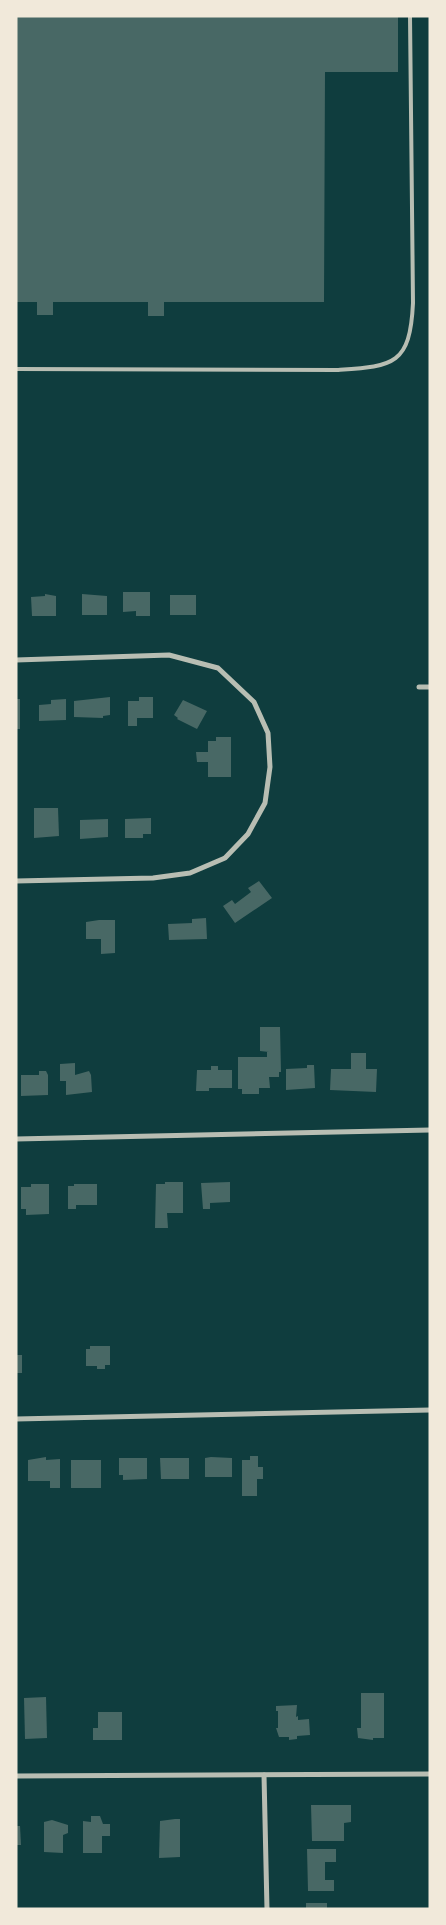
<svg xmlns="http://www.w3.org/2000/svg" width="446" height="1925" font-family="Overpass,sans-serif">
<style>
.building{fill:#486865}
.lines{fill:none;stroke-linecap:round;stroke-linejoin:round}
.service{stroke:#b8beb3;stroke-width:4}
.minor{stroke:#b8beb3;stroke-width:5}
</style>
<rect width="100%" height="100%" fill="#0f3d3e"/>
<g class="building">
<polygon points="16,16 398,16 398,72 325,72 324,302 164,302 164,316 148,316 148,302 53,302 53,315 37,315 37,302 16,302"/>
<polygon points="123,592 150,592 150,616 136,616 136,611 123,612"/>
<polygon points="45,594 56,596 56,616 32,616 31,597 45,596"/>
<polygon points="82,594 107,596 107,615 82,615"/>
<rect x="170" y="595" width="26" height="20"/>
<polygon points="110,697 110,715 103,716 103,718 74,717 74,701"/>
<polygon points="139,697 153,697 153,718 137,718 137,726 128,726 128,701 139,701"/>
<rect x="16" y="699" width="4" height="30"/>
<polygon points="66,699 66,720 39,721 39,705 51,704 51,700"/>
<polygon points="183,700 207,711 197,729 177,719 178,718 174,715"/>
<polygon points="216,737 231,737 231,777 208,777 208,762 197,762 196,752 208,752 208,741 216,741"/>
<polygon points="34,808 58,808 59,836 34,838"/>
<polygon points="151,818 151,834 143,834 143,838 125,838 125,819"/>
<polygon points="108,819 108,837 80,839 80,820"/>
<polygon points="259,881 272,898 235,923 223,906 232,900 235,904 251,892 248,888"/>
<polygon points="206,918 207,939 169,940 168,924 192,923 192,919"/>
<polygon points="99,920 115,920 115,953 101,954 101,939 86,939 86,922"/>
<polygon points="260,1027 280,1027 281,1072 279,1072 279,1077 269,1077 270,1088 259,1088 259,1094 242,1094 242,1089 238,1089 238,1057 267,1057 267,1052 269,1052 260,1051"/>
<polygon points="351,1053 366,1053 366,1069 377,1069 376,1092 330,1090 331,1069 351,1069"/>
<polygon points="75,1063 75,1075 89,1071 91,1075 92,1092 66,1095 66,1081 60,1081 60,1064"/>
<polygon points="307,1065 314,1065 315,1088 286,1090 286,1069 307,1068"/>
<polygon points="211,1066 218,1066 218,1070 232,1070 232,1088 209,1088 209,1091 196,1091 197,1070 211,1070"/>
<polygon points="39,1071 46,1071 48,1075 48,1095 21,1096 21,1075 39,1075"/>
<polygon points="165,1182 183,1182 183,1213 167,1213 168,1228 155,1228 156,1184 165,1184"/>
<polygon points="230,1182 230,1202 210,1203 210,1209 203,1209 201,1183"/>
<polygon points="31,1184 49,1184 49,1214 26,1215 26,1209 21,1209 21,1187 31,1187"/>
<polygon points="74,1184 97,1184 97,1205 76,1205 76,1209 68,1209 68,1186 74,1186"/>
<polygon points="90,1346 110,1346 110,1365 105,1365 105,1369 97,1369 97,1366 86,1366 86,1349 90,1349"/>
<rect x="16" y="1355" width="6" height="18"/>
<polygon points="250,1456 258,1456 258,1467 263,1467 263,1479 257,1479 257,1496 242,1496 242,1460 250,1460"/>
<polygon points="46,1457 46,1460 60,1459 60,1488 50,1488 50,1481 28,1481 28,1460"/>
<polygon points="211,1457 232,1458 232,1477 205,1477 205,1458"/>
<polygon points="119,1458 147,1458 147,1479 123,1480 123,1475 119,1475"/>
<polygon points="160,1458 189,1458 189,1479 161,1479"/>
<rect x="71" y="1460" width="30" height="28"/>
<polygon points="361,1693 384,1693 384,1738 373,1738 373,1740 358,1738 357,1728 361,1728"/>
<polygon points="46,1697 47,1738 25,1739 24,1698"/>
<polygon points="297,1705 296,1717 298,1716 298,1720 309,1719 310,1735 297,1736 297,1739 289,1740 289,1737 279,1737 276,1728 278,1728 278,1711 276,1711 276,1706"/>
<polygon points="98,1712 122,1712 122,1740 93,1740 93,1728 98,1728"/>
<polygon points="311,1805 351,1805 351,1822 344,1823 344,1841 312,1841"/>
<polygon points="91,1816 100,1816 103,1824 110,1824 110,1836 102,1836 102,1853 83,1853 83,1821 91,1822"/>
<polygon points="175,1819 180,1819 180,1857 159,1858 160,1821"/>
<polygon points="52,1820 68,1825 68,1833 63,1835 63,1853 44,1852 44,1822"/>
<polygon points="16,1826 20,1826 21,1845 16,1845"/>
<polygon points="307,1849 336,1849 336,1862 325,1862 325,1880 334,1880 334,1891 308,1891"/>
<rect x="306" y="1903" width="21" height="6"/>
</g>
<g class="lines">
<path class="service" d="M 16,369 L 337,370 C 393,366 410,366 413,303 L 410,16"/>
<g class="minor">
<polyline points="16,660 169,655 218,668 254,702 268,733 270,767 265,803 248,834 225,858 190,873 153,878 16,881"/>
<polyline points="419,687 430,687"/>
<polyline points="16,1139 430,1130"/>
<polyline points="16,1419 430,1410"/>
<polyline points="264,1775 267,1909"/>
<polyline points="16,1776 430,1774"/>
</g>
</g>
<rect width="446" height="1925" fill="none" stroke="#f1e9da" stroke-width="35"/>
</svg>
